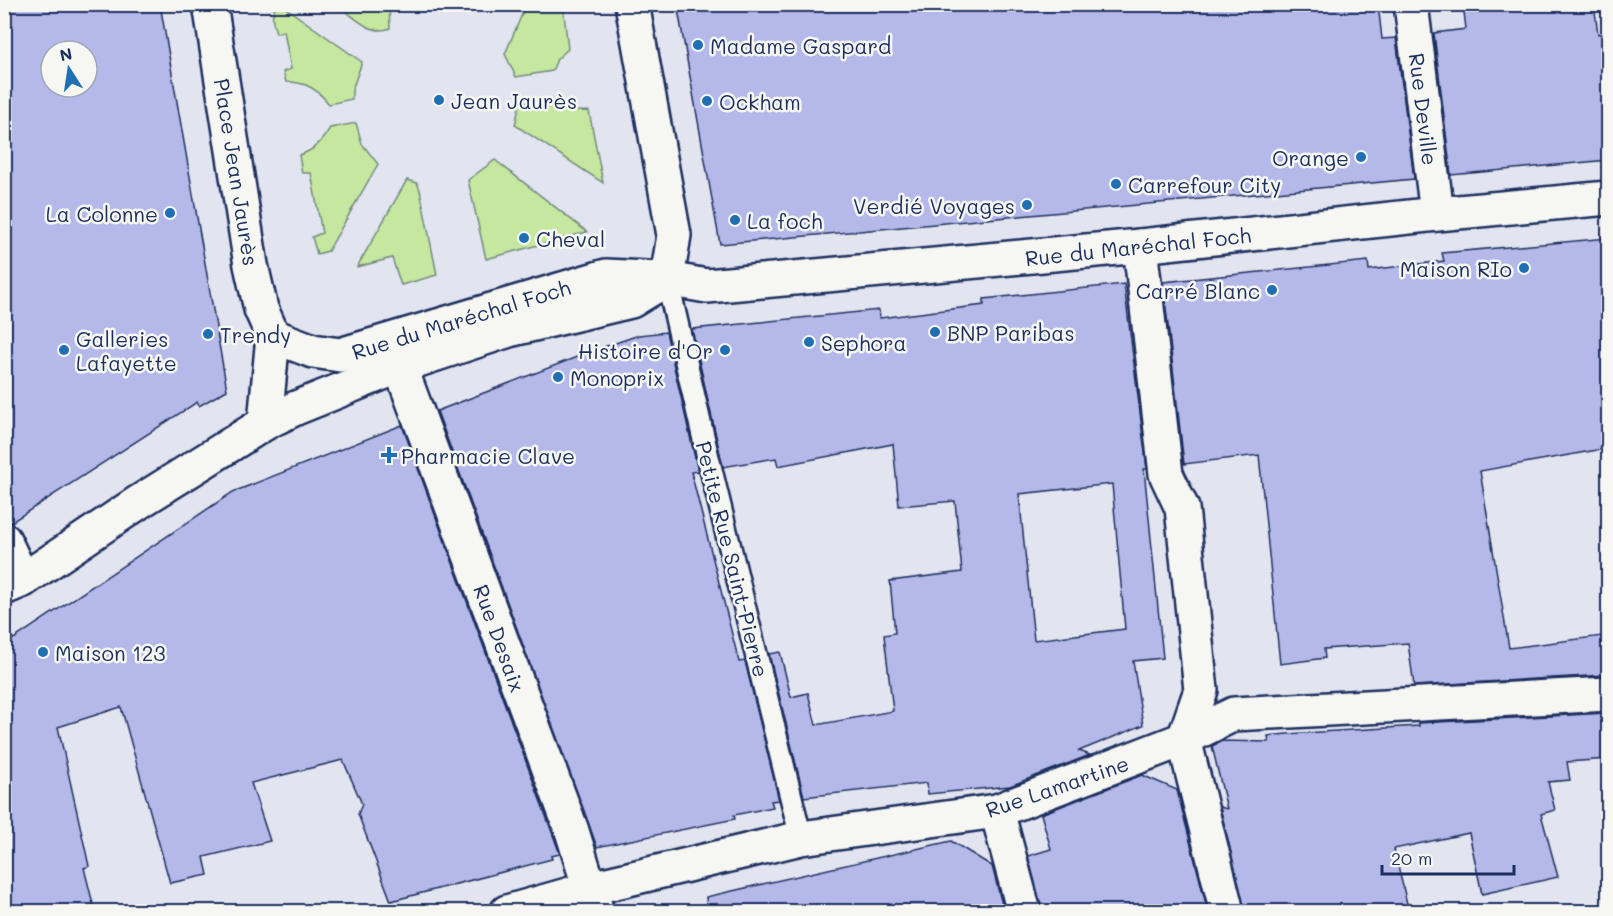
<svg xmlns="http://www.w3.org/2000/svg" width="1613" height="916" font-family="Mali,sans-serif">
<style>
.green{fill:#c6e79f;stroke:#708b7e;stroke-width:1.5}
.building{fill:#b4b9ea;stroke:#1b2f5e;stroke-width:1.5;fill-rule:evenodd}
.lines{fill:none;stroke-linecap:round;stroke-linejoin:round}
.lane-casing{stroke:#1b2f5e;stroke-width:26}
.street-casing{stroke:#1b2f5e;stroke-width:38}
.secondary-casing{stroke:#1b2f5e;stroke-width:38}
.lane{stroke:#f6f6f2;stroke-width:21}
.street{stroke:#f6f6f2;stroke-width:33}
.secondary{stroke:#f6f6f2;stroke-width:33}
.poi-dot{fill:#1f6fb2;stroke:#f6f6f2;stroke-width:2}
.labels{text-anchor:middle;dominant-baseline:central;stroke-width:5;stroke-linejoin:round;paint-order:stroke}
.poi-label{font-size:21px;fill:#1b2f5e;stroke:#f6f6f2;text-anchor:start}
.street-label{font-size:21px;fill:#1b2f5e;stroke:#f6f6f2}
</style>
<rect width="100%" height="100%" fill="#e2e4f0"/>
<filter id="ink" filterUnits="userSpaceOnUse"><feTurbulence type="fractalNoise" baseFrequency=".0167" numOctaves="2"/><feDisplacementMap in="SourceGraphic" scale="12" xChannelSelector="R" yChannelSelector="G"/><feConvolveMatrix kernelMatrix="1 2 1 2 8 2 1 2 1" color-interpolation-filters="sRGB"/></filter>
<g filter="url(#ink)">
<g class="green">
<path d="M 338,5 L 389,5 L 390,28 C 371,37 352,15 338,5 Z"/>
<polygon points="526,5 563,5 568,49 557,59 552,71 516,77 505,54"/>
<path d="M 276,6 L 283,6 L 362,62 L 352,90 L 352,99 L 329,104 C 316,88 306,82 286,82 L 283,72 L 291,69 L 284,31 L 276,33 C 273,23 270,15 276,6 Z"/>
<path d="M 560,100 C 569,111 576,112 589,111 L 603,183 L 515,125 L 520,103 Z"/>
<path d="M 356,123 L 362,144 L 378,164 L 328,251 L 317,254 L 312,237 L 322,233 L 311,173 L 302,173 L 299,155 C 314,151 322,141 330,128 Z"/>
<polygon points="495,160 587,232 486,259 468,180"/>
<polygon points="407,180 417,183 420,190 437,275 401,285 392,258 357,267"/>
</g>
<g class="building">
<path d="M 4,4 L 160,4 L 227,390 L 199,406 L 197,402 L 10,523 L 4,521 ZM 51,51 L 87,51 L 87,87 L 51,87 Z"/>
<polygon points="677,4 1378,4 1382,39 1396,38 1414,179 720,244"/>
<polygon points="1463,4 1594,4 1598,34 1608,33 1608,160 1451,175 1434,33 1466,29"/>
<polygon points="1608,238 1608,448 1480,471 1509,648 1602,636 1606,675 1414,686 1408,643 1324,649 1325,658 1280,664 1259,455 1184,464 1163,282 1368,261 1369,270 1444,261 1442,253"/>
<path d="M 1124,284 L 1147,469 L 1144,469 L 1163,658 L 1133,661 L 1143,725 L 1079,751 L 1090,755 L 1010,786 L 928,794 L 927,783 L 804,797 L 769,654 L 780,652 L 791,697 L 808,693 L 816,725 L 893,711 L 884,635 L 895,633 L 890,581 L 962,572 L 955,501 L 899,506 L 893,444 L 778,466 L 776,458 L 723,467 L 692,329 L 879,310 L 880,318 L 984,305 L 984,299 ZM 1112,484 L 1125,629 L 1034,640 L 1019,494 Z"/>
<polygon points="666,332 698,471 691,472 739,662 745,661 779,800 771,801 773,807 734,815 735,819 597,847 437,411 595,350 639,335"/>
<polygon points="402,425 560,854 551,856 552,859 391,901 358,814 362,804 343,760 251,783 270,841 204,857 208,875 170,883 121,707 58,727 89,866 84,868 95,912 4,912 4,643 15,638 233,492"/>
<polygon points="1608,713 1608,759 1567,762 1570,780 1548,782 1555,810 1541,814 1558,877 1482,894 1469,833 1394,849 1409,912 1245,912 1220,807 1227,809 1212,746 1222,741 1269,742 1268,736 1287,734 1419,726 1419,723"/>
<polygon points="1142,775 1177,790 1208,912 1042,912 1028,856 1051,849 1041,814"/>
<polygon points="951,841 992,866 1004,912 707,912 706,897"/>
</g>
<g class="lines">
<defs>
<polyline id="lane" points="667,279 707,453 801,838"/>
<g id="street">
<polyline points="632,4 674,235 667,279"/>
<polyline points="1411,4 1437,214"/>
<polyline points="1140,246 1166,474 1182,508 1201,690 1184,739 1227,912"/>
<polyline points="400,366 572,831 597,912"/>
<polyline points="4,540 23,580"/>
<polyline points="997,811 1024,912"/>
<polyline points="507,912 603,885 801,838 997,811 1184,739 1234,714 1608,694"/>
</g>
<g id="secondary">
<polyline points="210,4 251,265 261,309 273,336"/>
<polyline points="273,336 313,351 340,355 606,276 667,279 707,286 1140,246 1437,214 1608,198"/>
<polyline points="265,423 273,336"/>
<polyline points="4,588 23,580 139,502 265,423 296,408 400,366 509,330 631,301 667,279"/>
</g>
</defs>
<use href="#lane" class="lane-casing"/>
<use href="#street" class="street-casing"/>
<use href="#secondary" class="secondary-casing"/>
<use href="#lane" class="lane"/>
<use href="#street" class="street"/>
<use href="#secondary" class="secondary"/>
</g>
</g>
<g class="poi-dot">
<circle cx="698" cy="45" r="6"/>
<circle cx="439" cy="100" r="6"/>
<circle cx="707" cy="101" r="6"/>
<circle cx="1361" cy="157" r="6"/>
<circle cx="1116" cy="184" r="6"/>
<circle cx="1027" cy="205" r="6"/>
<circle cx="170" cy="213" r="6"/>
<circle cx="735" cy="220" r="6"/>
<circle cx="524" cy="238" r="6"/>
<circle cx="1524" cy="268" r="6"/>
<circle cx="1272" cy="290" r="6"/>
<circle cx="935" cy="332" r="6"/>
<circle cx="208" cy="334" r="6"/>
<circle cx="809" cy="342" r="6"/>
<circle cx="64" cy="350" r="6"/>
<circle cx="725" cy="350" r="6"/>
<circle cx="558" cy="377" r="6"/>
<path d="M386 446h6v6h6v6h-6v6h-6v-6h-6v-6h6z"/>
<circle cx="43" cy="652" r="6"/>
</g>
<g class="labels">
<g class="poi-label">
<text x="710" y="45">Madame Gaspard</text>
<text x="451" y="100">Jean Jaurès</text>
<text x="719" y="101">Ockham</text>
<text x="1349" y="157" text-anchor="end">Orange</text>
<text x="1128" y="184">Carrefour City</text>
<text x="1015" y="205" text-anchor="end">Verdié Voyages</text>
<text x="158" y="213" text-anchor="end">La Colonne</text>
<text x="747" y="220">La foch</text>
<text x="536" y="238">Cheval</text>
<text x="1512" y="268" text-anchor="end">Maison RIo</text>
<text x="1260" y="290" text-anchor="end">Carré Blanc</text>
<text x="947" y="332">BNP Paribas</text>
<text x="220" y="334">Trendy</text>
<text x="76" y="338">Galleries<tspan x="76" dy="24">Lafayette</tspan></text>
<text x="821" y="342">Sephora</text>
<text x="713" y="350" text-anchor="end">Histoire d'Or</text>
<text x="570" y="377">Monoprix</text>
<text x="401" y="455">Pharmacie Clave</text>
<text x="55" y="652">Maison 123</text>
</g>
<g class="street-label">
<text transform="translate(1424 109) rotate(83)">Rue Deville</text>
<text transform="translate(237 172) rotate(81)">Place Jean Jaurès</text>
<text transform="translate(1138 246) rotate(-6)">Rue du Maréchal Foch</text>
<text transform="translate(461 319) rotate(-17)">Rue du Maréchal Foch</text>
<text transform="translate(733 559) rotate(76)">Petite Rue Saint-Pierre</text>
<text transform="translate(500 638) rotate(70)">Rue Desaix</text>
<text transform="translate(1057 786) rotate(-19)">Rue Lamartine</text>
</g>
</g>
<rect width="1613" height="916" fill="none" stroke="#f6f6f2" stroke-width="24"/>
<rect x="12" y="12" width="1589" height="892" fill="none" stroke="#1b2f5e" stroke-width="2" filter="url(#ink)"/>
<g transform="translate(69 69) rotate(348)"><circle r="28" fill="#f6f6f2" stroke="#9ea6b7" stroke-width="1.5"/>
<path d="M0-4.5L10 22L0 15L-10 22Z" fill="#1f6fb2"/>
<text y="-9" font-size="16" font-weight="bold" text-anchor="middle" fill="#1b2f5e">N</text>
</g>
<path d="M1382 865v9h132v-9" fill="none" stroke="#1b2f5e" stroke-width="3"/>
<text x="1391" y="865" font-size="18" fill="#1b2f5e" stroke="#f6f6f2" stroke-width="4.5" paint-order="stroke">20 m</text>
</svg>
